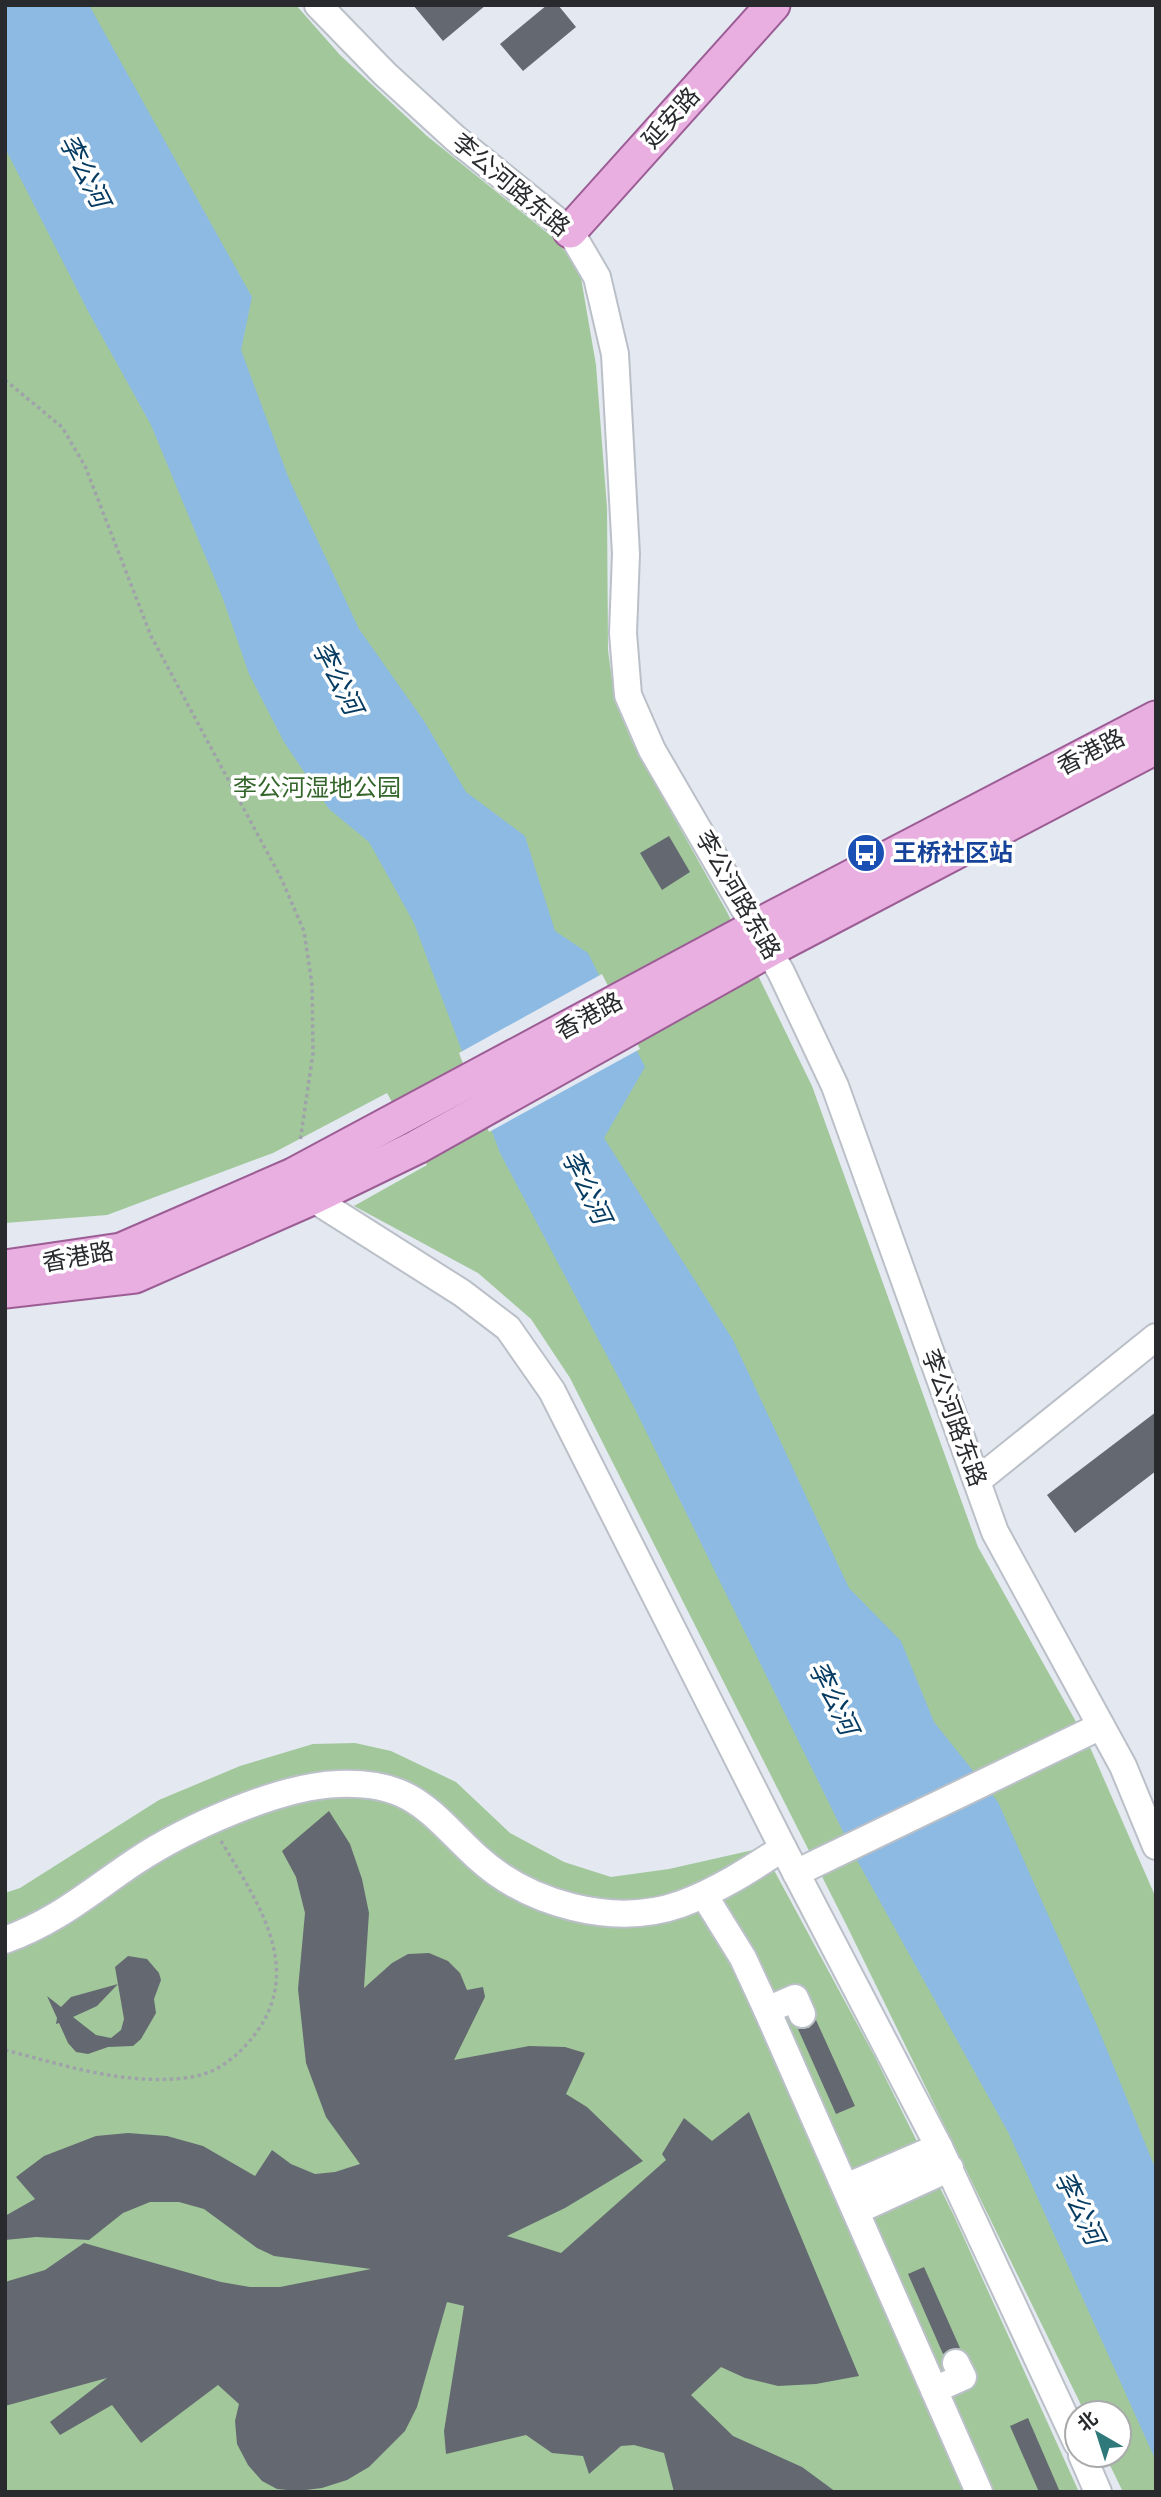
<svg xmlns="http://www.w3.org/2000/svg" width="1161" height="2497" font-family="Rubik,'Noto Sans SC',sans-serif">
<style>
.green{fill:#a2c79b}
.water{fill:#8dbae2}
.pier{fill:#e3e8f1}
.building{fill:#646971}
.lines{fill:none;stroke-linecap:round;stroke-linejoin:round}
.minor-casing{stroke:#bbc0c8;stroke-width:30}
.major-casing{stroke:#9c5d95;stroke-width:37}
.path{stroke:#9fa3a9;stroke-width:3.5;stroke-dasharray:3.5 3.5;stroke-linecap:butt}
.minor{stroke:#fff;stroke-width:26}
.major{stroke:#e9afe1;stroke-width:33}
.labels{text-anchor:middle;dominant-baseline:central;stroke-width:7;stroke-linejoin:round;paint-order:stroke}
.street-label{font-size:24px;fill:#282a2d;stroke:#fff}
.park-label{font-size:24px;fill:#34662b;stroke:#fff}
.transit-label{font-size:24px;font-weight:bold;fill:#164399;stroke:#fff;text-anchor:start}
.water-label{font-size:26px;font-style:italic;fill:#063c62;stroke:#fff}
</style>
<rect width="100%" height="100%" fill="#e3e8f1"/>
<g class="green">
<polygon points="5,5 296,5 340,55 427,136 560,243 581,278 596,365 607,508 608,650 615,702 633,744 727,912 812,1086 978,1547 1089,1745 1156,1898 1156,2492 1123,2492 1105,2455 1119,2455 1119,2413 1085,2413 845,1922 570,1378 531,1319 478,1273 354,1206 427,1165 387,1093 273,1153 107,1215 5,1223"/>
<polygon points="355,1743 391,1751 456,1782 510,1833 564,1862 611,1877 669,1869 762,1848 875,2057 954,2216 1079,2492 5,2492 5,1893 20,1888 159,1800 240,1766 313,1744"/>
</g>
<polygon class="water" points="5,5 89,5 252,297 241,350 289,479 359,629 424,721 466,792 525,836 555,931 588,953 645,1067 604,1138 733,1340 849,1588 901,1641 934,1722 998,1802 1096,2023 1156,2170 1156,2461 1008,2132 858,1862 634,1407 500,1153 414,923 369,842 329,809 284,742 249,674 223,599 151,425 89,313 5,148"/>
<polygon class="pier" points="602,974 640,1049 489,1132 459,1053"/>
<g class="building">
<polygon points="413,5 486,5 443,41"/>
<polygon points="547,5 558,5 576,27 523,71 500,44"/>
<polygon points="669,836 690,872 662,890 640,853"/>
<polygon points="1156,1412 1156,1471 1075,1533 1047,1495"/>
<polygon points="329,1811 350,1844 362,1879 369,1913 364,1988 392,1963 408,1954 429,1953 448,1961 460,1973 467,1990 483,1987 485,1997 454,2060 529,2046 565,2047 585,2053 566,2094 587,2107 643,2161 565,2208 507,2236 561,2253 666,2160 662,2154 684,2118 712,2141 749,2112 859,2376 816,2384 778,2386 745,2378 721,2367 691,2395 733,2436 802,2467 836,2492 674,2492 664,2453 634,2445 621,2446 589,2474 583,2456 552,2453 526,2435 446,2454 444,2431 464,2306 447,2302 417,2407 405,2431 369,2467 347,2480 322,2488 298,2491 277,2489 262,2481 248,2465 237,2444 235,2421 239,2404 218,2385 141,2443 112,2405 60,2435 50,2422 107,2378 5,2406 5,2282 45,2270 84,2243 221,2282 250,2287 280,2287 371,2269 274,2256 257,2248 204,2209 179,2202 150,2202 123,2213 89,2240 36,2237 5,2240 5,2216 35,2199 16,2177 44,2156 96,2136 128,2133 167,2136 203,2146 255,2176 272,2150 291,2164 315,2174 335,2172 360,2164 326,2117 306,2063 298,1989 305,1913 296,1877 282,1851"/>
<polygon points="128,1956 147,1959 159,1973 161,1980 154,1999 156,2013 141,2039 133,2046 108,2047 88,2054 76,2052 68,2043 59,2023 56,2024 57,2018 47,1996 61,2007 71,1997 118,1984 97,2006 73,2017 96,2035 111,2038 121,2030 124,2019 115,1967"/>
<polygon points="816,2020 855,2106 836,2114 798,2029 809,2028"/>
<polygon points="924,2267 960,2348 950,2349 943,2354 908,2274"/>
<polygon points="1028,2418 1060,2492 1039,2492 1010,2426"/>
</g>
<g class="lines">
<defs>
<g id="minor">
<polyline points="318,5 385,74 456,139 570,231 597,277 615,354 626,554 623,633 628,695 652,750 781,972 835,1086 995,1532 1123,1766 1156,1846"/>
<polyline points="312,1198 462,1293 508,1328 552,1391 783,1848 939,2147 1077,2443"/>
<polyline points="977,1481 1156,1337"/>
<polyline points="796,1873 1101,1726"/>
<polyline points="704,1895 743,1958 767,2010 979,2492"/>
<path d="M 5,1940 C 58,1921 91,1891 136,1861 C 186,1828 279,1786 338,1784 C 413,1781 429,1812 477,1857 C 528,1904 614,1928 681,1904 C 717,1891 751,1869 783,1848"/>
<polyline points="767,2010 795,1998 802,2014"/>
<polyline points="846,2187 939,2147"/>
<polyline points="856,2211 950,2168"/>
<polyline points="934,2390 963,2377 956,2363"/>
<polyline points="1082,2455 1098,2492"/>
</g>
<g id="major">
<polyline points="570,231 773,5"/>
<polyline points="5,1267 121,1250 293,1175 757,926 1156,718"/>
<polyline points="5,1291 135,1276 312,1198 417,1147 769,950 1156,747"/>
</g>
</defs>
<use href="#minor" class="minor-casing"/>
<use href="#major" class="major-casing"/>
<g class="path">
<polyline points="5,380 62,427 85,466 151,636 281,878 304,931 312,984 313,1053 300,1142"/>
<path d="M 5,2050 C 64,2065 122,2085 184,2078 C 210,2076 230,2063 247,2044 C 309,1975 260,1906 221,1841"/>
</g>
<use href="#minor" class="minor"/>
<use href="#major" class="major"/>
</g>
<defs>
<symbol id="bus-disc" viewBox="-11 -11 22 22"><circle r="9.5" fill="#1a4fb4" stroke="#fff"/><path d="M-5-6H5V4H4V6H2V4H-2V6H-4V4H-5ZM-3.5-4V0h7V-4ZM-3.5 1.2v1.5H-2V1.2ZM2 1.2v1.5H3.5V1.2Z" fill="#fff"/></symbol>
</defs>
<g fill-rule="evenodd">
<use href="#bus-disc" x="844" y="831" width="44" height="44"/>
</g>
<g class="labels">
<g class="street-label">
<text transform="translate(671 118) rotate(-48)">延安路</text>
<text transform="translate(511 185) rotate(40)">李公河路东路</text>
<text transform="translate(1091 752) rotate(-27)">香港路</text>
<text transform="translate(738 895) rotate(60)">李公河路东路</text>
<text transform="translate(589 1016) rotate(-28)">香港路</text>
<text transform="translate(78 1257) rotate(-10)">香港路</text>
<text transform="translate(954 1418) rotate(70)">李公河路东路</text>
</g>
<g class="park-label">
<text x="317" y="788">李公河湿地公园</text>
</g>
<g class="transit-label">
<text x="893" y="853">王桥社区站</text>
</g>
<g class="water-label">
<text transform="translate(84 171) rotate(63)">李公河</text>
<text transform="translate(337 678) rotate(63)">李公河</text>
<text transform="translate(586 1187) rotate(64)">李公河</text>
<text transform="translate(833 1698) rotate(64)">李公河</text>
<text transform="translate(1079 2208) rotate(64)">李公河</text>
</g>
</g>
<rect width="1161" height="2497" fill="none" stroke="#282a2d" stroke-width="14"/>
<g transform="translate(1098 2434) rotate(321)"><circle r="33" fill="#ffffff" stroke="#a9aaab" stroke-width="2"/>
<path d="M0-5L12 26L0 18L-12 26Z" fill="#2f797b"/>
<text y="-10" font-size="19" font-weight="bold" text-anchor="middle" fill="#282a2d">北</text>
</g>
</svg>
